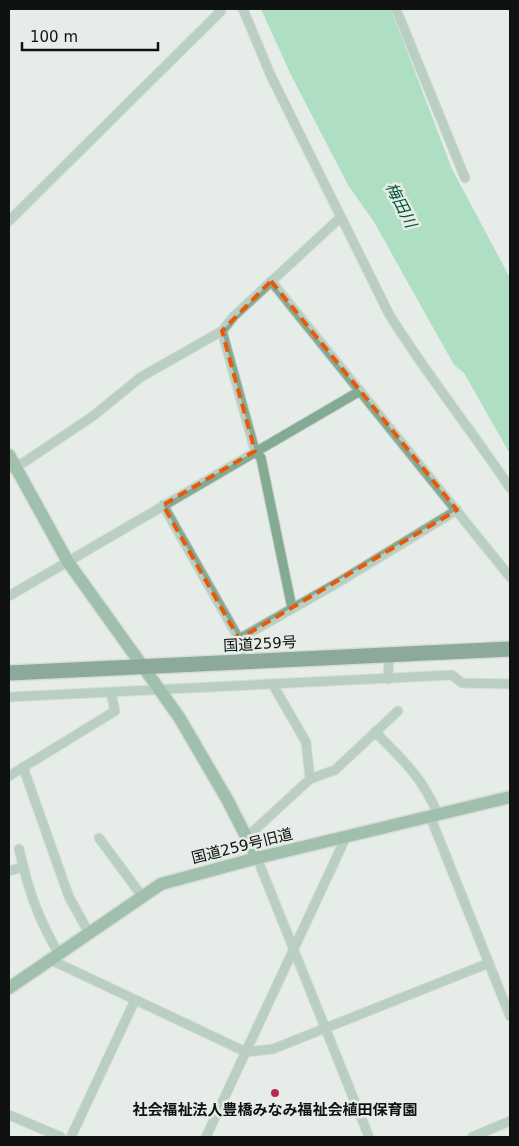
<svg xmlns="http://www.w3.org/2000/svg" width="519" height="1146" font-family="'DejaVu Sans','Noto Sans JP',sans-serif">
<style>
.water{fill:#6bce98}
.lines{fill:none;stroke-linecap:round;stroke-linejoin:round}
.street-casing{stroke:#c4cac6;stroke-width:11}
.secondary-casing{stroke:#c4cac6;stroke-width:15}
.highway-casing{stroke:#c4cac6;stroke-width:18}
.street{stroke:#83aa92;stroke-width:9}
.secondary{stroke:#4c8a67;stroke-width:12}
.highway{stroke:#22573b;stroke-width:15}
.marked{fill:none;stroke:#e8590c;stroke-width:4;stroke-dasharray:10 6;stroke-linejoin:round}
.poi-dot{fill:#b82956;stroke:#e6ede8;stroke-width:2}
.labels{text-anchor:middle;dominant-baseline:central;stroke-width:5;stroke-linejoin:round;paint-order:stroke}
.street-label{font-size:15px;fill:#101211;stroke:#e6ede8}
.poi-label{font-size:15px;font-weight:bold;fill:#101211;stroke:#e6ede8}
.water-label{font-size:16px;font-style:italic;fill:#025533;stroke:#e6ede8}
</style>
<rect width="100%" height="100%" fill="#e6ede8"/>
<polygon class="water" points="261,9 391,9 452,169 510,278 510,454 464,373 454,365 374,222 348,185 291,75"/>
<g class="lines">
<defs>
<g id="street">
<path d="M 243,9 L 271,76 L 389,314 C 426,374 471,429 510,488"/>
<polyline points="396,9 465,178"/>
<polyline points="9,221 221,11 219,9"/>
<polyline points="271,281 510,577"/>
<polyline points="222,331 255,451 261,458 292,608"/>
<polyline points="9,469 26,461 93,416 141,377 222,331 234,316 341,217"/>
<polyline points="163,505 239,639 243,662"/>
<polyline points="9,596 360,391"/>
<polyline points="239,639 339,582 457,510"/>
<polyline points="388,679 389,655"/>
<polyline points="9,697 452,675 462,683 510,684"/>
<path d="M 375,732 C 404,761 421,776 438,814"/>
<polyline points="23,767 69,897 89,933"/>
<polyline points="9,776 115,711 111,693"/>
<polyline points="310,779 335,770 398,711"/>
<polyline points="430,816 510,1016"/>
<polyline points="247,837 310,779 306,742 273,685"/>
<polyline points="99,838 142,896"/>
<path d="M 19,849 C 28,889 38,919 59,954"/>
<polyline points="257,858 369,1137"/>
<polyline points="9,871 23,867"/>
<polyline points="51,960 246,1052 273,1049 489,963"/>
<polyline points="9,1115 61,1137"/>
<polyline points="71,1137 135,1000"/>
<polyline points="206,1137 346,837"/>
<polyline points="472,1137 510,1121"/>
</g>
<g id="secondary">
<polyline points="9,455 68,562 179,717 228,801 257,858"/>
<polyline points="9,988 161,884 257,858 510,797"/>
</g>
<polyline id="highway" points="9,673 510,649"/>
</defs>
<use href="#street" class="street-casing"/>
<use href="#secondary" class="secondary-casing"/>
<use href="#highway" class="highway-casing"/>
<use href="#street" class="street"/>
<use href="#secondary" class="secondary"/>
<use href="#highway" class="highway"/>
</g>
<path d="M0 0H519V1146H0ZM 271,281 L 457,510 L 239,639 L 163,505 L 255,451 L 222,331 Z" fill="#e6ede8" fill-opacity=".55" fill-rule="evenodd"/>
<path class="marked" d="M 271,281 L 457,510 L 239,639 L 163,505 L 255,451 L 222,331 Z"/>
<circle class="poi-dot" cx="275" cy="1093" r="5"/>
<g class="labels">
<g class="street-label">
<text transform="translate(260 644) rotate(-3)">国道259号</text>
<text transform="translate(242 846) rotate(-14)">国道259号旧道</text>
</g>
<g class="poi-label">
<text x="275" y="1110">社会福祉法人豊橋みなみ福祉会植田保育園</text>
</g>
<g class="water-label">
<text transform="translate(401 205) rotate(63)">梅田川</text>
</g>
</g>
<rect width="519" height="1146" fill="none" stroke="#101211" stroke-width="20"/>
<path d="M22 42v8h136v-8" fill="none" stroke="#101211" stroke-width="2.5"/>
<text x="30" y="42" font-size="15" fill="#101211" stroke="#e6ede8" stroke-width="4" paint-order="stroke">100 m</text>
</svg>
